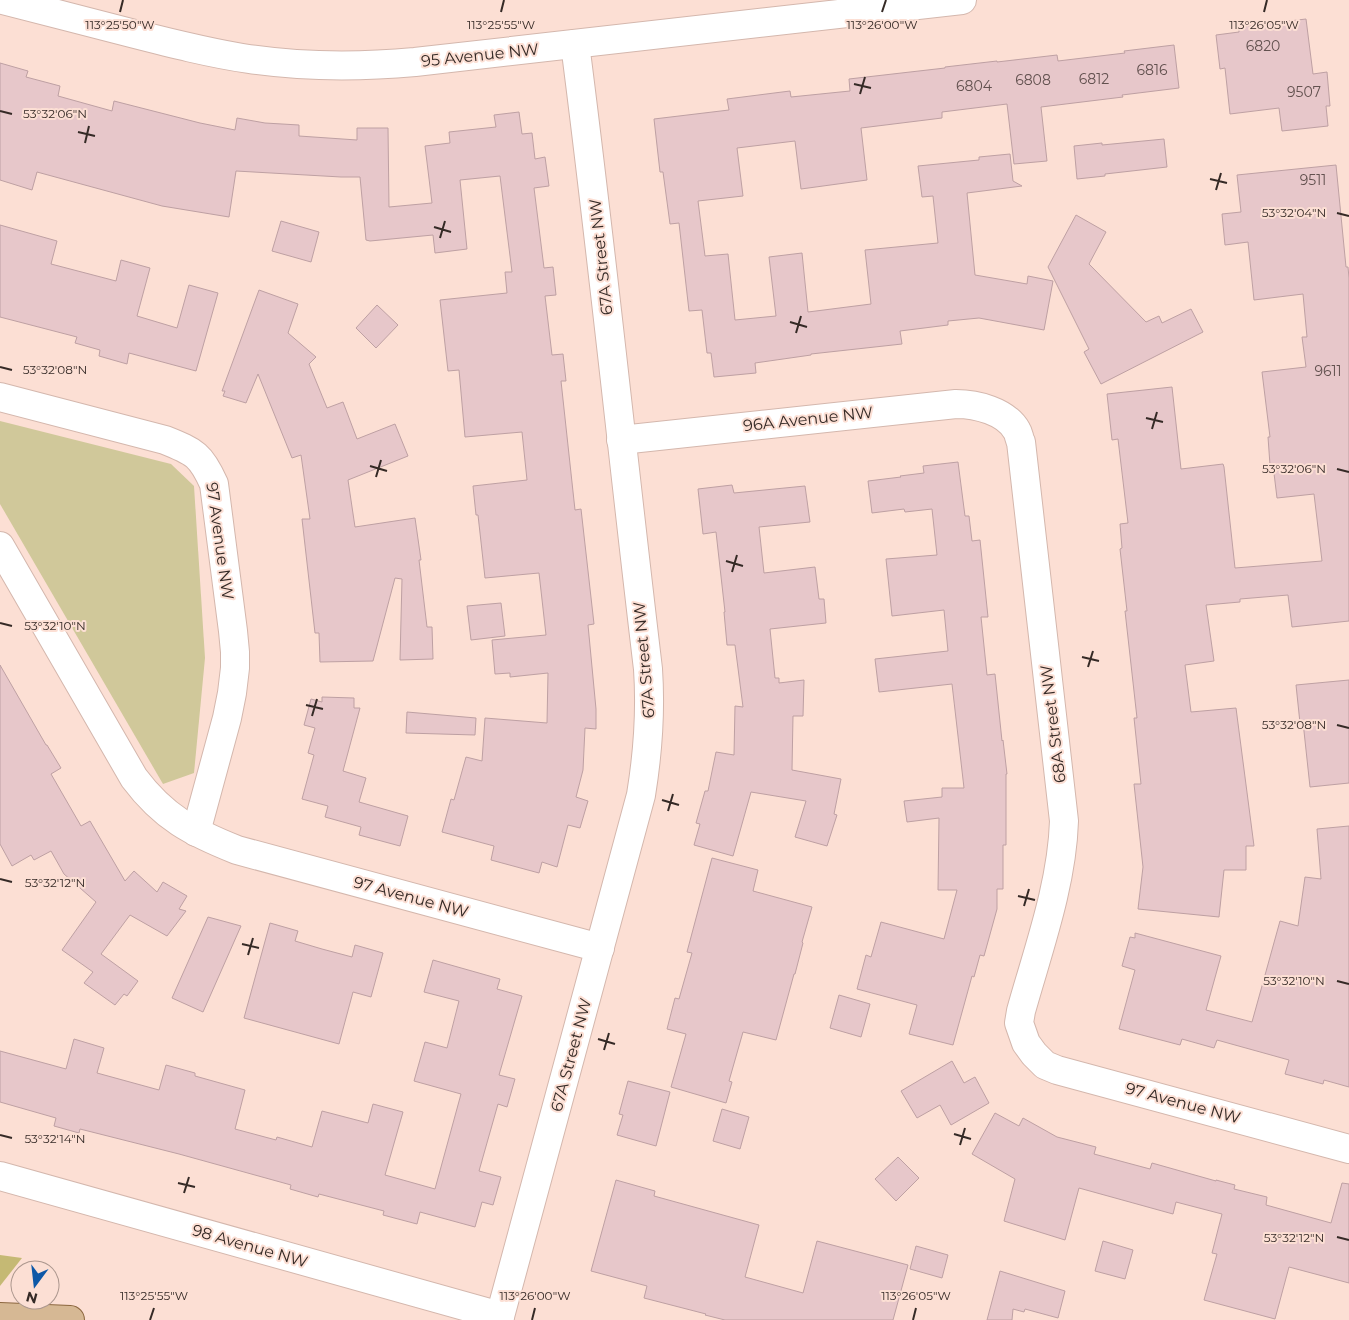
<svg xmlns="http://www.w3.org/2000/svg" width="1349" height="1320" font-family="Montserrat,sans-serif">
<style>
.green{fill:#d0c89a}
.forest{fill:#c5b974}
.building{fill:#e7c7ca;stroke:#bea0a3}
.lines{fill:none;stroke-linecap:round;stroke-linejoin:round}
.minor-casing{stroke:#d4b7ad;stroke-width:30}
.major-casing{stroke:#8c673f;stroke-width:30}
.minor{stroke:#fff;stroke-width:28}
.major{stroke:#d6b894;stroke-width:28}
.ticks{fill:none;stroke:#352a26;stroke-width:2}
.labels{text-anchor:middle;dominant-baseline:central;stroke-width:4;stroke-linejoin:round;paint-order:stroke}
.number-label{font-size:14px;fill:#62514f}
.street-label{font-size:16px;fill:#352a26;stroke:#fcdfd4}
.ticks-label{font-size:12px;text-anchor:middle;fill:#352a26;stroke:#fcdfd4;stroke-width:4;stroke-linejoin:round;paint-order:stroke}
</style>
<rect width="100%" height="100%" fill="#fcdfd4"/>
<polygon class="green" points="0,421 171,464 194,486 205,658 194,773 163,784 0,504"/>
<polygon class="forest" points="0,1255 22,1258 0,1286"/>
<g class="building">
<polygon points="1306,19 1313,74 1327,72 1330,106 1326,106 1328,126 1282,131 1279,108 1230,114 1225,68 1220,69 1216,35 1239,32 1239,27"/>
<polygon points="1174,45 1179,88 1122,95 1123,97 1041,107 1047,161 1014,164 1007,104 942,112 942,118 861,128 867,180 801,189 795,141 737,148 743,196 698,201 705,256 728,254 735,320 776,316 769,257 802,253 808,312 871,304 865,250 938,243 933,196 922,197 918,166 979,160 979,157 1010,154 1013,181 1022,186 967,193 975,275 1027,284 1028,276 1053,281 1044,330 979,318 948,321 948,325 900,331 902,344 811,354 811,355 755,363 756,373 714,377 711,353 707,353 702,310 689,311 679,223 670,224 663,172 660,172 654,119 729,110 727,99 790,91 791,97 850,91 849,79 945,68 945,67 997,61 997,62 1057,55 1058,61 1125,53 1124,51"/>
<polygon points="0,63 28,71 26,77 60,86 58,96 112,111 114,101 200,123 235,130 237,118 265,123 299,125 299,136 357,140 357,128 388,128 389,207 432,203 425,146 450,143 449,132 496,127 494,115 519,112 522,134 532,133 535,159 545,157 549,186 534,188 544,268 553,267 556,295 545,296 552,355 563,354 566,381 561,381 575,510 581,509 594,624 588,625 596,709 596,729 585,728 583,770 576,797 588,801 580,828 568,825 557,867 542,862 539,873 491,860 494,846 442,832 451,799 454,800 466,757 482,761 485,718 547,723 548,673 510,677 510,673 495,674 492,640 546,635 539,573 485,578 478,515 476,515 473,486 527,480 522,432 465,437 459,370 448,371 440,300 507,293 505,272 512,272 500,176 460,180 467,249 435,253 433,235 370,241 366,240 360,177 341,177 236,171 229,217 162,206 37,172 32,190 0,180"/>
<polygon points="1164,139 1167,167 1105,174 1105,176 1077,179 1074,146 1102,143 1102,145"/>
<polygon points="1336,165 1346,267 1348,267 1349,278 1349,621 1292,627 1288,595 1240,599 1240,602 1206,605 1214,661 1185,665 1191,712 1236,708 1254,846 1246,846 1246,870 1224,870 1219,917 1138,909 1143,867 1134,784 1141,784 1134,718 1137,718 1125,611 1127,611 1120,549 1122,548 1120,524 1128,523 1118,439 1112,440 1107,394 1172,387 1181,469 1223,464 1224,467 1235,568 1322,561 1314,494 1277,498 1273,465 1270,465 1268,437 1270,437 1262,372 1306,367 1302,337 1307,337 1303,294 1254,300 1248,242 1225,245 1222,214 1241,212 1237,175"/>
<polygon points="1076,215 1106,232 1089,264 1146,322 1159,316 1162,323 1191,309 1203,332 1101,384 1084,352 1089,349 1048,267"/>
<polygon points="281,221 319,232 311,262 272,251"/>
<polygon points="0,225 57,241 51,264 116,281 121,260 150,268 137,316 177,328 189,285 218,293 196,371 129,353 127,364 99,356 100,350 75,343 77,337 0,317"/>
<polygon points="259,290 298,304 288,333 316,357 309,364 327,408 343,402 357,439 395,424 408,456 348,480 355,527 415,518 421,560 419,560 427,627 432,627 433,659 400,660 402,579 395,578 373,661 320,662 319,633 315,633 302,519 310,519 301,455 292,458 258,374 246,403 223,396 225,391 222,391"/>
<polygon points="377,305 398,325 376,348 356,328"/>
<polygon points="958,462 965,516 969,516 972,541 980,540 988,617 981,617 987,675 995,674 1002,741 1003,740 1007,774 1006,774 1006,845 1003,845 1003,889 997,889 997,909 984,956 980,955 974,977 972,976 953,1045 909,1034 917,1005 857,989 866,955 871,957 881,922 944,939 957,890 938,890 939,818 907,822 904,801 942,797 942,788 964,788 952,684 879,692 875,659 948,651 944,610 892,616 886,559 937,555 932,509 905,512 904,509 872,513 868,481 901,477 900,476 924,473 923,466"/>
<polygon points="732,485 734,493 805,486 810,522 759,527 764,573 815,567 819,599 824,599 826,623 770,629 775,678 779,678 779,683 804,680 803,716 793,716 792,770 841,779 834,814 837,815 827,846 795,837 806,801 751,792 733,856 694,845 700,824 696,823 705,791 708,791 716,752 734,755 735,706 743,707 735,645 727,645 724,612 725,612 716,532 703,534 698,489"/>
<polygon points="501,603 505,636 471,640 467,606"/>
<polygon points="0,665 46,745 47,745 61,768 51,774 81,826 90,821 125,881 134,871 157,892 163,882 187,896 179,909 186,911 167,936 130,915 101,954 138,981 127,996 124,994 115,1005 84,983 93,972 62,950 96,902 64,874 51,851 34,860 31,855 12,866 0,844"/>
<polygon points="1349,680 1349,783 1310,787 1303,722 1300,723 1296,685"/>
<polygon points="322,697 354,698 354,708 360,708 343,771 366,778 359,802 408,816 400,846 359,835 361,827 325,817 328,806 302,799 314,755 308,753 315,728 304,725 311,699 322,702"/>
<polygon points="407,712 476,718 475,735 406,733"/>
<polygon points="1349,826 1349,1087 1324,1080 1323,1084 1285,1074 1289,1060 1217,1040 1214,1048 1182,1039 1180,1045 1119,1029 1135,970 1122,966 1130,937 1135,938 1135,933 1221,956 1206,1010 1252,1022 1280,921 1298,926 1305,877 1321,879 1317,829"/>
<polygon points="712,858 758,870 753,891 812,907 802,942 803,943 795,974 794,974 776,1040 743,1032 729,1081 732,1082 726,1103 671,1087 686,1034 667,1029 675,998 679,999 692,953 687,952"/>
<polygon points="208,917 241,926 203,1012 172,998"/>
<polygon points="270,923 298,931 295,941 322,949 352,957 355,945 383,953 371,997 353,992 339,1044 244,1018"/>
<polygon points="433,960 500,979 497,989 522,996 499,1075 515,1079 507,1107 498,1104 479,1171 501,1177 493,1205 482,1202 475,1227 420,1212 417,1224 383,1215 384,1211 319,1194 318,1197 290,1189 291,1185 179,1154 80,1129 79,1133 54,1126 56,1118 0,1102 0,1051 66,1069 74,1039 104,1048 97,1073 159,1090 166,1065 195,1073 195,1076 245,1090 235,1129 276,1140 277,1137 312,1147 322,1111 368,1123 373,1104 403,1112 385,1175 435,1189 461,1094 414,1081 425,1042 447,1048 459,1001 424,992"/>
<polygon points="839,995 870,1004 861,1037 830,1028"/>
<polygon points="952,1061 964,1083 975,1077 989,1103 951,1125 940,1105 917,1118 901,1091"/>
<polygon points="628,1081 670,1092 656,1146 617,1135 623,1115 619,1114"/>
<polygon points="722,1109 749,1117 740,1149 713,1141"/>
<polygon points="995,1113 1019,1126 1023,1118 1057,1137 1096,1147 1094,1154 1150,1169 1152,1163 1216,1181 1216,1180 1235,1185 1234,1189 1267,1197 1266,1205 1331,1223 1342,1183 1349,1184 1349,1283 1289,1267 1275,1319 1204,1300 1217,1254 1212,1253 1222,1214 1176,1202 1173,1214 1079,1188 1065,1240 1004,1221 1015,1179 972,1154"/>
<polygon points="898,1157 919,1178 896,1201 875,1179"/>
<polygon points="616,1180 655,1191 654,1196 759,1225 745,1277 803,1293 817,1241 908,1265 893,1320 725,1320 705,1315 706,1314 644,1298 647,1286 591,1271"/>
<polygon points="1103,1241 1133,1250 1125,1279 1095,1271"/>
<polygon points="916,1246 948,1255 942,1278 910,1269"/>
<polygon points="1000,1271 1065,1291 1058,1318 1025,1309 1024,1312 1013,1309 1012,1320 987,1320"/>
</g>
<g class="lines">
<defs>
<g id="minor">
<path d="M 3,0 C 46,11 88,22 131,33 C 170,43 209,53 249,59 C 304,67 360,67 415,62 L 962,0"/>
<path d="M 0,397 L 165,440 C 195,452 201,455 214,484 L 233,631 L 235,652 L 235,668 L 232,693 L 227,718 L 196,832"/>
<path d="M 621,440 L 956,404 C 976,404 1006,411 1017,431 C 1019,434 1019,439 1021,442 L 1064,821 C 1062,885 1038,950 1021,1011 L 1019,1023 L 1026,1043 L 1034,1054 L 1045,1065 L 1057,1070 L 1349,1149"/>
<path d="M 0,546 L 134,778 C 164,818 192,832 237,850 L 600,948"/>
<polyline points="0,1176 500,1316"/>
<path d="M 499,1320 L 641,795 C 648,752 651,713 648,669 C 623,461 602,252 575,44"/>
</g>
<polyline id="major" points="0,1317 70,1320"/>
</defs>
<use href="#minor" class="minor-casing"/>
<use href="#major" class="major-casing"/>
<use href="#minor" class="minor"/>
<use href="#major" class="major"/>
</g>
<path class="ticks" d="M 120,12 L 123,0M 501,12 L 504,0M 882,12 L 886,0M 1264,12 L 1267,0M 854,84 L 871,88M 860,94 L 865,77M 0,111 L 12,114M 78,132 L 95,136M 85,143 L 89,126M 1210,179 L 1227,183M 1216,190 L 1221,173M 1337,213 L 1349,216M 434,227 L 451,232M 440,238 L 445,221M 790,322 L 807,327M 796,333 L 801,316M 0,367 L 12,370M 1146,418 L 1163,422M 1152,429 L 1157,412M 370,466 L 387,471M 1337,469 L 1349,472M 376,477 L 381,460M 726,561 L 743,566M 732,572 L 737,555M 0,623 L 12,626M 1082,657 L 1099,661M 1088,667 L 1093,651M 306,705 L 323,709M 312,716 L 317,699M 1337,725 L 1349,728M 662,800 L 679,805M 668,811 L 673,794M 0,879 L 12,882M 1018,896 L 1035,900M 1024,906 L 1029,889M 242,944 L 259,948M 248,955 L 253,938M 1337,981 L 1349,984M 598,1039 L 615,1044M 604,1050 L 609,1033M 954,1134 L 971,1139M 0,1135 L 12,1138M 960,1145 L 965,1128M 178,1183 L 195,1187M 184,1193 L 189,1177M 1337,1237 L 1349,1240M 150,1320 L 154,1308M 532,1320 L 535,1308M 913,1320 L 916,1308"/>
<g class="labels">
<g class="number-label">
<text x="1263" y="46">6820</text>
<text x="1152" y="70">6816</text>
<text x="1094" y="79">6812</text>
<text x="1033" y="80">6808</text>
<text x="974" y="86">6804</text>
<text x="1304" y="92">9507</text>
<text x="1313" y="180">9511</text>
<text x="1328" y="371">9611</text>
</g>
<g class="street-label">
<text transform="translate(480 55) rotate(-6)">95 Avenue NW</text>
<text transform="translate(601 257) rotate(-96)">67A Street NW</text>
<text transform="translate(808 419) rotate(-6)">96A Avenue NW</text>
<text transform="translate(220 541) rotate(82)">97 Avenue NW</text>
<text transform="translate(644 660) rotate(-95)">67A Street NW</text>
<text transform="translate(1053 724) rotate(-97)">68A Street NW</text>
<text transform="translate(411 897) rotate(15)">97 Avenue NW</text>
<text transform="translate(571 1055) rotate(-75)">67A Street NW</text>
<text transform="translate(1183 1103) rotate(15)">97 Avenue NW</text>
<text transform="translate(250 1246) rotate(16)">98 Avenue NW</text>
</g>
</g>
<g class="ticks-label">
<text x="120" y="29">113°25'50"W</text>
<text x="501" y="29">113°25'55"W</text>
<text x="882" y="29">113°26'00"W</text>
<text x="1264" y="29">113°26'05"W</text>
<text x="55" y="118">53°32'06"N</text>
<text x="1294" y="217">53°32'04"N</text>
<text x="55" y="374">53°32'08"N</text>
<text x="1294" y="473">53°32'06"N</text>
<text x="55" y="630">53°32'10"N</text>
<text x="1294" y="729">53°32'08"N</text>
<text x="55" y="887">53°32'12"N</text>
<text x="1294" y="985">53°32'10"N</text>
<text x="55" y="1143">53°32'14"N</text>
<text x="1294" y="1242">53°32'12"N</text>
<text x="154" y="1300">113°25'55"W</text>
<text x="535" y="1300">113°26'00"W</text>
<text x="916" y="1300">113°26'05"W</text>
</g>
<g transform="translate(35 1285) rotate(195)"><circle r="24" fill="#fcdfd4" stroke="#ac978e"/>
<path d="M0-4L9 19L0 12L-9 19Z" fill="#0e58a7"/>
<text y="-8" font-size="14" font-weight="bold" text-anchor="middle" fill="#352a26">N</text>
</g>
</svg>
